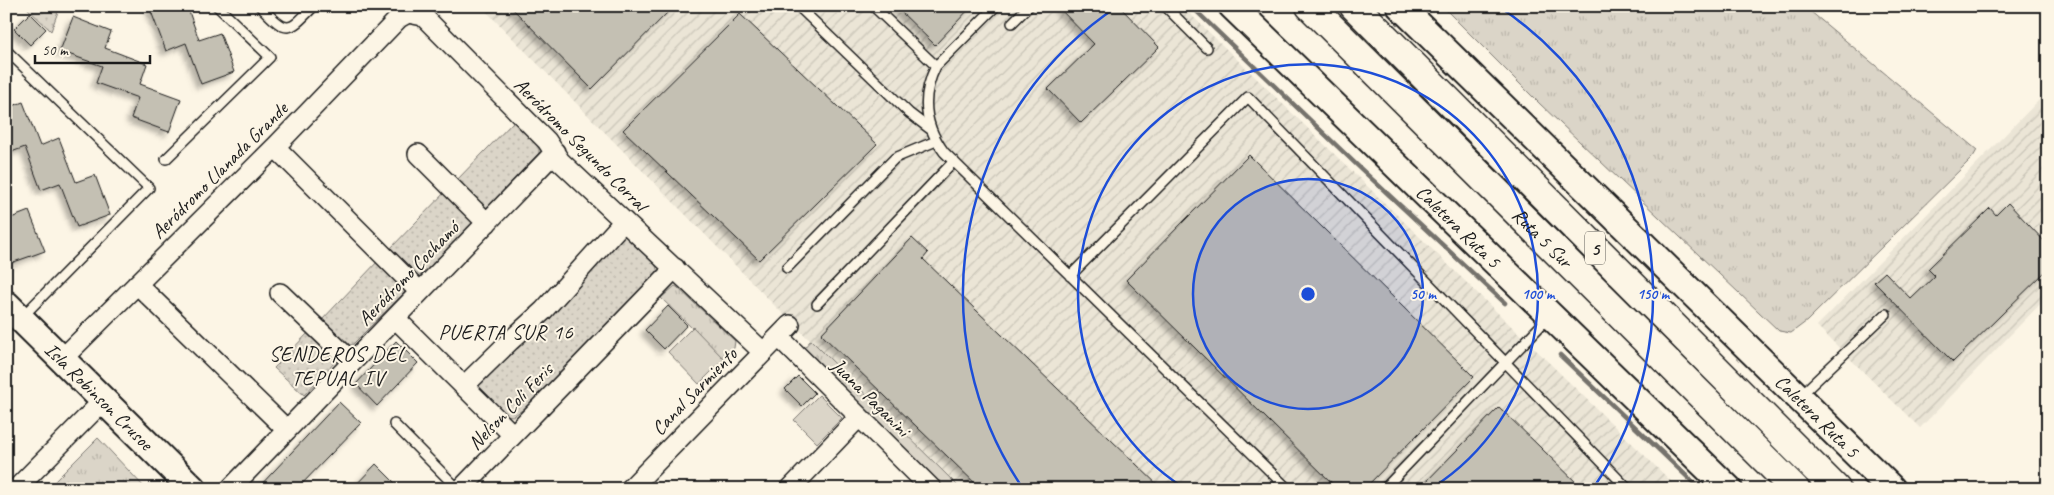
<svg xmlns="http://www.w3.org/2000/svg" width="2054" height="495" font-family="Caveat,sans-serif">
<defs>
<pattern id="industrial-furrows" width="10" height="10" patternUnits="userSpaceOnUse" patternTransform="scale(1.25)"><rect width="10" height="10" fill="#ebe5d6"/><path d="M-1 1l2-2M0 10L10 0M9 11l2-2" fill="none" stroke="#c9c4b7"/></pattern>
<pattern id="grass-tufts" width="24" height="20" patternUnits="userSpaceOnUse" patternTransform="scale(1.25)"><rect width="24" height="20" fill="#dbd5c8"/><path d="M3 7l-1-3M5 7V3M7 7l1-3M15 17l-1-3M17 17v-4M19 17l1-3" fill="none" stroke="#bbb6ab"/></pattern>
<pattern id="park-dots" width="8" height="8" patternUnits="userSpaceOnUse" patternTransform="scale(1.25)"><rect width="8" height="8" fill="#dbd5c8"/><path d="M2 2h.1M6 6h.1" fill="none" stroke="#bbb6ab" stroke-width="1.8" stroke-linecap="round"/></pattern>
<filter id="shadow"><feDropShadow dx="-4.5" dy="4.5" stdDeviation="2.5" flood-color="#0004"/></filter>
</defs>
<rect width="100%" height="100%" fill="#fcf5e5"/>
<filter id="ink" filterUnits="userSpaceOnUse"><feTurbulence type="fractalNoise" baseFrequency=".02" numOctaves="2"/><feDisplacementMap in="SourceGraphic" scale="10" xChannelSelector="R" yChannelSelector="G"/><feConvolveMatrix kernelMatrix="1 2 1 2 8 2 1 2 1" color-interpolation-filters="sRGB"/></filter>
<g filter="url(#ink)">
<path fill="url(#industrial-furrows)" d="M481,6H1182L1679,489H962L778,309Z
M2048,91V296L1920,428L1817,326Z"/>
<path fill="url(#grass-tufts)" stroke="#7c7872" d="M1442,6H1804L1977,150L1973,157L1807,321L1791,333L1779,331L1540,104Z
M675,286L677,287L735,341L734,348L724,359L661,298Z
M811,340L961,489H946L804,348Z
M98,438L146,489H47Z"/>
<path fill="url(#park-dots)" stroke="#7c7872" d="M25,6H60L51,31Z
M516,119L539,144V153L486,209L455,182Z
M448,189L474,223L422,275L418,277L388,251Z
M622,232C631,240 659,260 657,272L558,377L524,409L513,416L504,415L477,385Z
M380,259L405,289V292L353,344L349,346L320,322Z
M312,329L336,355V361L304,395L274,368Z"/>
<path fill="#dbd5c8" stroke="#7c7872" d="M693,327L724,359L699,384L668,352Z
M819,395L842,418L817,443L794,420Z"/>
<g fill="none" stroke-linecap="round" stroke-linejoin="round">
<path stroke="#75726c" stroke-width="4.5" d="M1191,6L1359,167L1505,303
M1560,355L1700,489"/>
</g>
<path fill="#c4c0b3" stroke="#1c1c1c" filter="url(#shadow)" d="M149,6H187L199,40L220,33L234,72L201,84L186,43L166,51Z
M510,6H674L592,89Z
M895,6H972L935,45Z
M1057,6H1119L1159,47L1081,123L1048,89L1094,44Z
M30,13L46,29L30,45L14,29Z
M740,14L877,144L759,260L623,130Z
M73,17L111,32L105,48L147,64L140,84L181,99L169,132L131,118L138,98L96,83L102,66L60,51Z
M23,102L40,146L59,138L76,182L95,175L110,215L77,227L60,183L41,190L25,147L6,154V114L11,112L10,107Z
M1249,155L1474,377L1364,489H1338L1126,280Z
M2008,203L2048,245V269L1953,362L1874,282L1885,272L1911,299L1935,276L1928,269L1990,208L1996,215Z
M29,211L45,251L11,263L6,250V220Z
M912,238L928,253L923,259L1162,489H981L821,334Z
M668,306L687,325L664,349L645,330Z
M396,341L418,363L377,406L356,384Z
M798,376L815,393L802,406L785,389Z
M339,402L361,423L297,489H257Z
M1499,407L1583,489H1419Z
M376,464L401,489H352Z"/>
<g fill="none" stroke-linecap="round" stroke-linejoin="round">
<defs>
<path id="lane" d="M260,6C288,34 287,34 314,6
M798,6L909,113L930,129
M873,6L936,66C921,96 924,125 944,152L1288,489
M1165,6L1207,48
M1012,23L1029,6
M6,50L149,188L22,317
M936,66L996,6
M166,159L270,57L217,6
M787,268L895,158L936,141
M1070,276L1248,97L1628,489
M817,304L954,161
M1801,395L1886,314
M394,424L458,489
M1384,489L1548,318"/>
<path id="street" d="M275,147L420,292
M418,154L487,223
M137,284L287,430
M280,293L352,362
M395,318L513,435
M779,337L932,489
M62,359L275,147L399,18L408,13L423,16L547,141L560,161L763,352
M464,386L510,341L543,311L624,221
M16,489L104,400
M230,489L555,152
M461,489L675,268
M630,489L790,325
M790,489L859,417"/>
<g id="secondary">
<path id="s1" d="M1232,6L1729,489"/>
<path id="s2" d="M1400,6L1892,489"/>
<path id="s3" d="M6,304L193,489"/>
</g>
<g id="highway">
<path id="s4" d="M1310,6L1795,489"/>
<path d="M1354,6L1836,489"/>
</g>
</defs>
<use href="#lane" stroke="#1c1c1c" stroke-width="12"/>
<use href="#street" stroke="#1c1c1c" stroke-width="22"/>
<use href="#secondary" stroke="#1c1c1c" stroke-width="30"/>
<use href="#highway" stroke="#1c1c1c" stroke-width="31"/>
<use href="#lane" stroke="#fcf5e5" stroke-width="9"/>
<use href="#street" stroke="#fcf5e5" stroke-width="19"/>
<use href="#secondary" stroke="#fcf5e5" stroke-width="26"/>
<use href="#highway" stroke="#fcf5e5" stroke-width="28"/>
</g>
</g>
<circle cx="1308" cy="294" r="115" fill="#1d4ed8" fill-opacity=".12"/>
<g fill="none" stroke="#1d4ed8" stroke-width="2.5">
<circle cx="1308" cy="294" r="115"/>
<path d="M1184 488A230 230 0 1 1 1432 488"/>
<path d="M1022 487A345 345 0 0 1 1118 6M1498 6A345 345 0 0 1 1594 487"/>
</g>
<g text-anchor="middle" stroke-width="4" stroke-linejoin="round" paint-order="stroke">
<rect fill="#fcf5e5" stroke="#5f5d58" stroke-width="1" x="1585" y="231.5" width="20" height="33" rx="4"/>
<g font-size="19" font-weight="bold" fill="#1c1c1c">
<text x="1595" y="255">5</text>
</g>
<g font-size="20" fill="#1c1c1c" stroke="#fcf5e5">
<text transform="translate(581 144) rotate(45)" y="7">Aeródromo Segundo Corral</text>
<text transform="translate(219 170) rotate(-45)" y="7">Aeródromo Llanada Grande</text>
<text dy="7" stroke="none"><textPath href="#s1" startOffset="316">Caletera Ruta 5</textPath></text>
<text dy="7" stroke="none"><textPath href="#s4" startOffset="328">Ruta 5 Sur</textPath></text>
<text transform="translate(408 273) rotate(-46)" y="7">Aeródromo Cochamó</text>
<text transform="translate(694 391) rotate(-46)" y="7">Canal Sarmiento</text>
<text dy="7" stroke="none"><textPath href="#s3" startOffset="131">Isla Robinson Crusoe</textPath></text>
<text transform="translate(871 397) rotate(45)" y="7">Juana Paganini</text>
<text transform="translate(510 406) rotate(-46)" y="7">Nelson Coli Feris</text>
<text dy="7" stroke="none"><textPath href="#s2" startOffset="585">Caletera Ruta 5</textPath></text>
</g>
<g font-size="21" letter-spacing="1" fill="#1c1c1c" stroke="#fcf5e5">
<text x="506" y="339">PUERTA SUR 16</text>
<text x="338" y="361">SENDEROS DEL<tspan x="338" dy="24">TEPUAL IV</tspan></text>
</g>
</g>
<circle cx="1308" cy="294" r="8" fill="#1d4ed8" stroke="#fcf5e5" stroke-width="2.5"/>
<g font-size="15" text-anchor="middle" font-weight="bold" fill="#1d4ed8" stroke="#fcf5e5" stroke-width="4" stroke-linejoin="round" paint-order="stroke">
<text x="1423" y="299">50 m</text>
<text x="1538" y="299">100 m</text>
<text x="1653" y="299">150 m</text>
</g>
<rect width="2054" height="495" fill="none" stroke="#fcf5e5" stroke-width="25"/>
<rect x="12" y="12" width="2029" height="470" fill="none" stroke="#1c1c1c" stroke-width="2" filter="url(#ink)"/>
<path d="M35 55v8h115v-8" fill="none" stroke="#1c1c1c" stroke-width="2.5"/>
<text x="42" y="55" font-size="15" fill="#1c1c1c" stroke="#fcf5e5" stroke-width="4" paint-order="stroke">50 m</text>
</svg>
